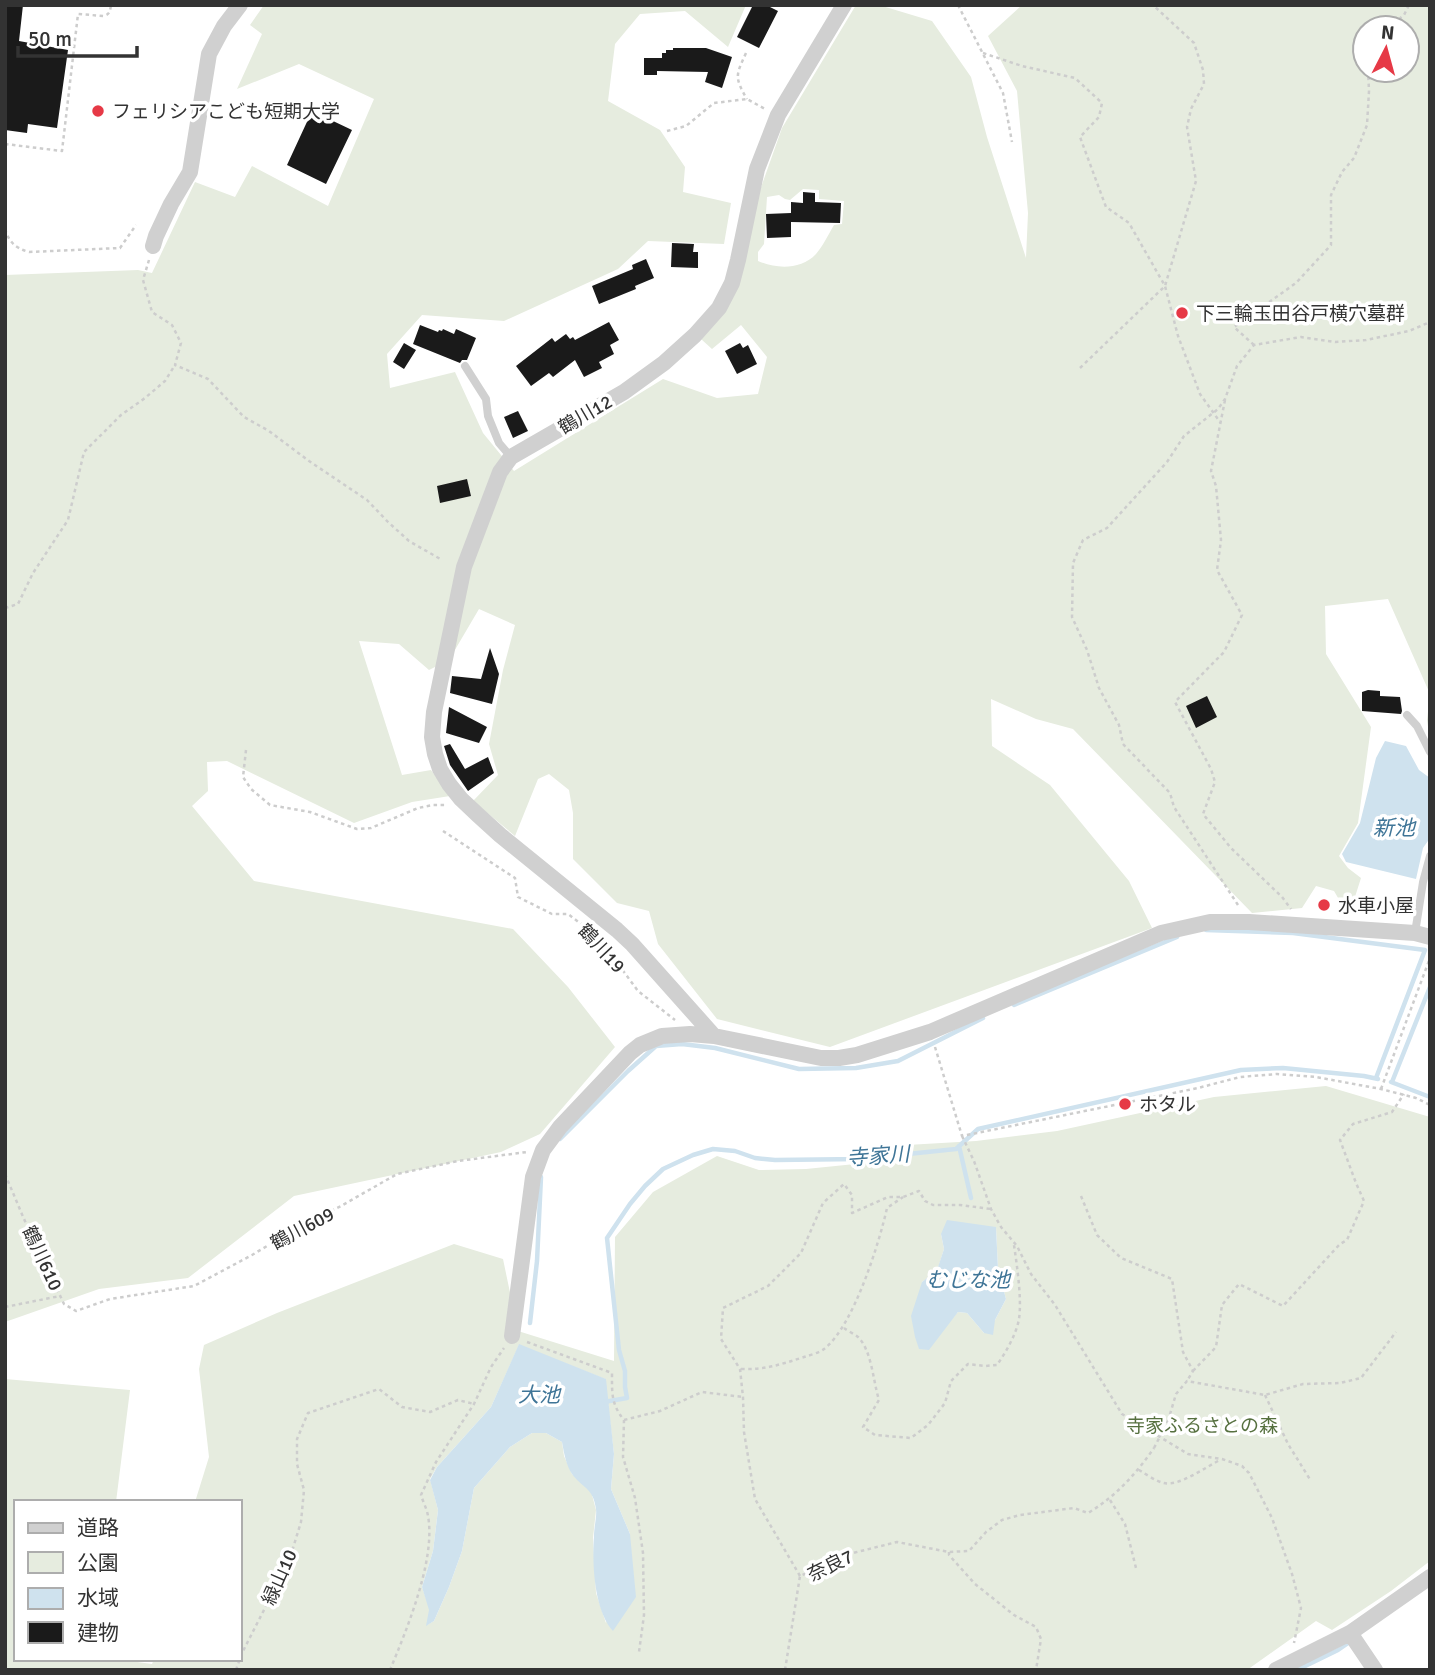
<svg xmlns="http://www.w3.org/2000/svg" width="1435" height="1675" font-family="Signika,'Noto Sans JP',sans-serif">
<rect width="100%" height="100%" fill="#fff"/>
<path fill="#e6ecdf" fill-rule="evenodd" d="M264,5H746L728,47L685,11L640,14L615,44L608,101L660,130L685,167L683,192L731,203L724,244L648,241L618,269L504,321L422,315L387,354L390,388L455,372L483,433L514,471L663,379L717,398L758,394L767,357L741,325L712,349L701,339L754,207L782,128L856,5H879L932,21L971,77L987,137L1026,258L1028,213L1017,91L988,36L1022,5H1430V740L1427,720L1430,694L1388,599L1325,606L1326,654L1371,727L1358,823L1339,856L1348,868L1361,878L1354,900L1344,908L1334,891L1316,886L1302,908L1252,913L1073,729L1036,719L991,699L992,746L1050,785L1129,881L1152,928L830,1047L717,1019L658,944L649,911L617,903L573,859V813L569,790L549,774L538,779L515,836L473,801L498,775L489,744L503,670L515,625L479,609L449,660L429,670L399,644L359,641L402,775L431,770L450,796L412,802L354,823L227,761L207,762L208,791L192,806L254,881L513,929L568,987L615,1047L540,1134L501,1152L294,1196L188,1278L99,1289L5,1322V275L138,270L152,273L195,182L235,197L252,166L328,206L374,99L299,64L237,89L262,34L250,25ZM1365,28H1407V70H1365ZM803,189L819,190V199L844,201L842,224L834,225C828,235 823,246 816,254C801,270 776,269 758,261V252L764,244L767,197L779,195L785,199L790,200Z
M1326,1086L1430,1117V1561L1391,1591L1332,1630L1316,1621L1247,1670H5V1379L130,1390L116,1502H16V1659H115L152,1664L154,1659H240V1502H195L209,1457L199,1369L204,1345L277,1313L454,1244L503,1259L518,1331L614,1361L615,1237L653,1192L717,1156L759,1170L806,1169L865,1163L907,1145L976,1141L1057,1131L1214,1097ZM996,1227L998,1269L1006,1299L995,1320L984,1333L967,1313L958,1312L950,1321L922,1282L937,1271L944,1249L941,1234ZM519,1345L605,1379L614,1454L611,1489L630,1534L606,1623L596,1593L593,1538L596,1510L591,1491L572,1474L564,1456L562,1442L546,1433H532L510,1447L474,1488L462,1551L449,1587L434,1621L427,1625L430,1610L422,1587L433,1551L438,1510L430,1479L437,1467L491,1407Z"/>
<path fill="#cfe2ee" d="M1385,741L1406,746L1419,770L1430,778V838L1423,848L1416,879L1346,862L1342,854L1360,823L1376,758Z
M947,1220L996,1227L998,1269L1006,1299L995,1320L993,1335L984,1333L967,1313L958,1312L929,1350L919,1349L915,1337L911,1316L922,1282L937,1270L944,1249L941,1234Z
M519,1344L606,1379L614,1454L611,1489L630,1534L636,1597L613,1631C594,1610 592,1564 594,1536C594,1527 597,1517 596,1509C593,1487 582,1488 572,1474C566,1465 564,1453 562,1442L546,1433H532L510,1447L474,1488L462,1551L449,1587L434,1621L426,1626L429,1610L422,1587L433,1551L438,1510L430,1480L437,1467L491,1407Z"/>
<g fill="none" stroke-linecap="round" stroke-linejoin="round">
<path stroke="#cfe2ee" stroke-width="4.5" d="M1206,930L1293,933L1425,950L1376,1078
M1014,1005L1177,937
M1391,1082L1430,1097
M1392,1082L1430,987
M560,1139L628,1071L656,1046L682,1044L715,1048L799,1069L856,1068L898,1061L983,1018
M959,1146L971,1198
M530,1323L537,1261L541,1177
M604,1402L627,1398L625,1387V1371L619,1350L607,1238L630,1204L645,1186L663,1169L693,1155L713,1149L735,1151L755,1158L775,1160L860,1159L956,1149L978,1129L1241,1070L1283,1068L1364,1076L1378,1079
M1297,1670L1338,1650L1351,1641"/>
</g>
<path fill="#1a1a1a" d="M5,5H23L19,41L68,50L57,128L28,124L27,133L5,130Z
M753,5H766L778,11L759,48L737,37Z
M673,48H706L732,57L722,88L705,82L708,72L657,71V75H644V58H662V53H666V50H673Z
M312,111L352,130L326,184L287,165Z
M803,192L815,193V202L841,203L840,223L791,222V237L767,238L766,214L791,213V215V202L803,203Z
M672,243L694,244L693,252H698V268L671,267Z
M646,259L654,278L635,286L636,289L599,304L592,286L633,269L632,265Z
M609,322L619,340L610,345L614,354L599,362L602,368L584,377L575,360L553,377L549,373L531,386L516,366L552,338L555,342L566,334L570,339L573,337L575,340Z
M420,325L438,332L439,330L442,331L443,329L454,334L456,329L476,338L467,360H462L460,363L413,344Z
M404,343L416,350L404,369L393,362Z
M740,343L743,348L748,345L757,364L737,374L725,351Z
M518,411L528,431L513,438L504,417Z
M467,479L471,496L440,503L437,486Z
M490,648L499,674L492,704L450,693L452,676L481,679Z
M1368,690L1380,691V696L1400,697L1402,711L1401,714L1362,711V692Z
M1207,696L1217,717L1196,728L1186,706Z
M449,707L487,727L479,743L446,733Z
M450,744L465,769L488,757L494,773L468,791L450,765L444,746Z"/>
<g fill="none" stroke-linecap="round" stroke-linejoin="round">
<path stroke="#cdcdcd" stroke-width="2.5" stroke-dasharray="3.5 3.5" stroke-linecap="butt" d="M958,5L1003,93L1012,142
M1388,28L1404,15L1409,5
M746,53C736,75 734,77 747,99
M983,53L1022,66L1075,78L1102,103L1099,117L1080,137L1106,207L1129,223L1165,286L1178,336L1200,394L1220,422
M667,131L686,126L714,103L747,99L765,109
M5,144L62,151L78,14L104,16C110,14 110,11 111,5
M5,229C9,242 15,248 29,252L120,248L136,225
M149,260L143,280L152,312L172,325L181,343L175,365L208,379L244,417L269,431L309,461L367,500L388,522L409,541L442,560
M1254,345L1234,327L1296,283L1331,245V195L1342,172L1354,158L1367,125L1369,91L1368,70
M1080,368L1165,286L1196,181L1187,127L1191,109L1204,84L1203,70L1194,43L1153,5
M1225,400L1211,471L1216,486L1221,540L1217,570L1242,615L1224,652L1175,702L1211,769L1215,782L1203,814L1231,848L1282,897L1291,909
M5,608L18,604L33,573L68,520L84,452L121,415L145,398L165,381L175,365
M246,750L243,777L251,789L270,805L310,812L357,829L371,828L418,808L433,805H445
M443,831L515,878L518,897L552,914H568L585,927L613,957L638,991L675,1020
M1238,905L1174,807L1170,793L1123,744L1119,725L1099,688L1087,650L1072,617L1073,563L1083,540L1107,528L1167,462L1184,436L1218,409L1225,399L1237,366L1254,345L1301,337L1335,342L1366,340L1409,331L1430,322
M935,1047L962,1136L1198,1088L1240,1077L1277,1074L1316,1077L1381,1089L1416,1098L1430,1105
M1381,1089L1430,958
M962,1136L974,1161L991,1209L1001,1227L1017,1246L1031,1274L1055,1305L1122,1414L1188,1454L1222,1459L1242,1466L1249,1473L1272,1518L1292,1574L1301,1608L1294,1643
M5,1174L24,1219L64,1304L76,1311L110,1299L194,1286L252,1255L297,1228L341,1206L397,1174L458,1161L527,1152
M1081,1196L1097,1235L1121,1258L1172,1279L1183,1352L1193,1371L1187,1381
M5,1307L60,1296
M844,1328C848,1331 854,1334 858,1337C872,1351 873,1381 879,1400L863,1427L875,1435L911,1438L928,1425L945,1403L951,1381L968,1364L985,1366L997,1365C1006,1352 1016,1335 1019,1319C1022,1299 1017,1266 1014,1245
M527,1342L612,1373C612,1393 611,1404 624,1420L623,1457L635,1498L643,1553L644,1615L639,1652
M741,1369C765,1370 782,1364 804,1357C810,1355 819,1353 824,1349C853,1327 879,1244 887,1208L903,1197
M1193,1371L1216,1347L1222,1305L1239,1284L1283,1306L1340,1244L1347,1240L1364,1201L1356,1183L1340,1140L1353,1124L1392,1112L1404,1094
M1265,1395L1288,1444L1311,1481
M624,1420L660,1411L702,1392L743,1397
M1168,1421L1176,1394L1187,1381L1265,1395L1303,1384L1340,1383L1361,1378L1396,1332
M1139,1470C1146,1474 1155,1481 1164,1483C1178,1487 1206,1467 1220,1460
M1110,1500L1125,1524L1136,1568
M949,1552V1555L975,1584L1014,1615L1036,1627L1041,1639L1036,1670
M800,1576L755,1499L744,1432L743,1397L740,1369L721,1339L723,1308L768,1286L801,1253L823,1203L844,1184L852,1195V1213L888,1197H903L919,1191L925,1201L933,1205H960L991,1209
M236,1670L242,1653L289,1561L301,1522L304,1490L297,1464V1439L308,1413L379,1389L402,1407L430,1412L458,1400L474,1404
M390,1670C407,1629 436,1559 428,1516C427,1509 423,1502 421,1495L436,1462L474,1404L491,1367L504,1348
M785,1670L800,1576L853,1553L897,1542L949,1552L969,1551L986,1532L1002,1520L1020,1515L1074,1508L1088,1513C1115,1497 1136,1474 1154,1448"/>
<path stroke="#d0d0d0" stroke-width="8" d="M465,366L486,399L488,416L499,443L511,457
M1407,715L1417,726L1430,752
M1415,933L1423,882L1430,856"/>
<path stroke="#d0d0d0" stroke-width="16" d="M153,246L156,236L171,204L190,172L209,54L224,26L240,5
M714,1036L632,944L617,930L500,835L478,815L461,799L449,784L440,769L435,754L432,737L434,712L464,567L500,472L511,457L624,392L664,363L695,335L719,308L732,283L738,260L757,169L778,115L844,5
M512,1336L533,1177L543,1150L560,1127L630,1053L640,1045L662,1036L690,1034L714,1036L821,1058H839L857,1055L930,1032L1161,933L1210,922H1249L1415,933L1430,937
M1350,1633L1375,1670
M1276,1670L1350,1633L1430,1577"/>
<path stroke="#cdcdcd" stroke-width="2.5" stroke-dasharray="3.5 3.5" stroke-linecap="butt" d="M1154,1448L1168,1421"/>
</g>
<g fill="#e63946" stroke="#fff" stroke-width="2.5">
<circle cx="98" cy="111" r="7"/>
<circle cx="1182" cy="313" r="7"/>
<circle cx="1324" cy="905" r="7"/>
<circle cx="1125" cy="1104" r="7"/>
</g>
<g text-anchor="middle" stroke-width="7" stroke-linejoin="round" paint-order="stroke">
<g font-size="19" fill="#333" stroke="#fff" text-anchor="start">
<text x="112" y="118">フェリシアこども短期大学</text>
<text x="1196" y="320">下三輪玉田谷戸横穴墓群</text>
<text x="1338" y="912">水車小屋</text>
<text x="1139" y="1111">ホタル</text>
</g>
<g font-size="19" fill="#333" stroke="#fff">
<text transform="translate(585 414) rotate(-30)" y="7">鶴川12</text>
<text transform="translate(602 948) rotate(47)" y="7">鶴川19</text>
<text transform="translate(302 1228) rotate(-28)" y="7">鶴川609</text>
<text transform="translate(43 1258) rotate(65)" y="7">鶴川610</text>
<text transform="translate(830 1565) rotate(-26)" y="7">奈良7</text>
<text transform="translate(279 1577) rotate(-66)" y="7">緑山10</text>
</g>
<g font-size="19" fill="#56703f" stroke="#fff">
<text x="1202" y="1432">寺家ふるさとの森</text>
</g>
<g font-size="21" font-style="italic" fill="#3f7597" stroke="#fff">
<text x="1394" y="835">新池</text>
<text transform="translate(878 1156) rotate(-4)" y="7">寺家川</text>
<text x="968" y="1287">むじな池</text>
<text x="539" y="1402">大池</text>
</g>
</g>
<rect width="1435" height="1675" fill="none" stroke="#333333" stroke-width="14"/>
<rect x="14" y="1500" width="228" height="161" fill="#ffffff" stroke="#adadad" stroke-width="2"/>
<rect x="28" y="1523" width="35" height="10" fill="#d0d0d0" stroke="#adadad" stroke-width="2"/>
<text x="77" y="1535" font-size="21" fill="#333333">道路</text>
<rect x="28" y="1552" width="35" height="21" fill="#e6ecdf" stroke="#adadad" stroke-width="2"/>
<text x="77" y="1570" font-size="21" fill="#333333">公園</text>
<rect x="28" y="1588" width="35" height="21" fill="#cfe2ee" stroke="#adadad" stroke-width="2"/>
<text x="77" y="1605" font-size="21" fill="#333333">水域</text>
<rect x="28" y="1622" width="35" height="21" fill="#1a1a1a" stroke="#adadad" stroke-width="2"/>
<text x="77" y="1640" font-size="21" fill="#333333">建物</text>
<g transform="translate(1386 49) rotate(6)"><circle r="33" fill="#ffffff" stroke="#adadad" stroke-width="2"/>
<path d="M0-5L12 26L0 18L-12 26Z" fill="#e63946"/>
<text y="-10" font-size="19" font-weight="bold" text-anchor="middle" fill="#333333">N</text>
</g>
<path d="M18 46v10h119v-10" fill="none" stroke="#333333" stroke-width="3.5"/>
<text x="28" y="46" font-size="21" fill="#333333" stroke="#ffffff" stroke-width="5" paint-order="stroke">50 m</text>
</svg>
